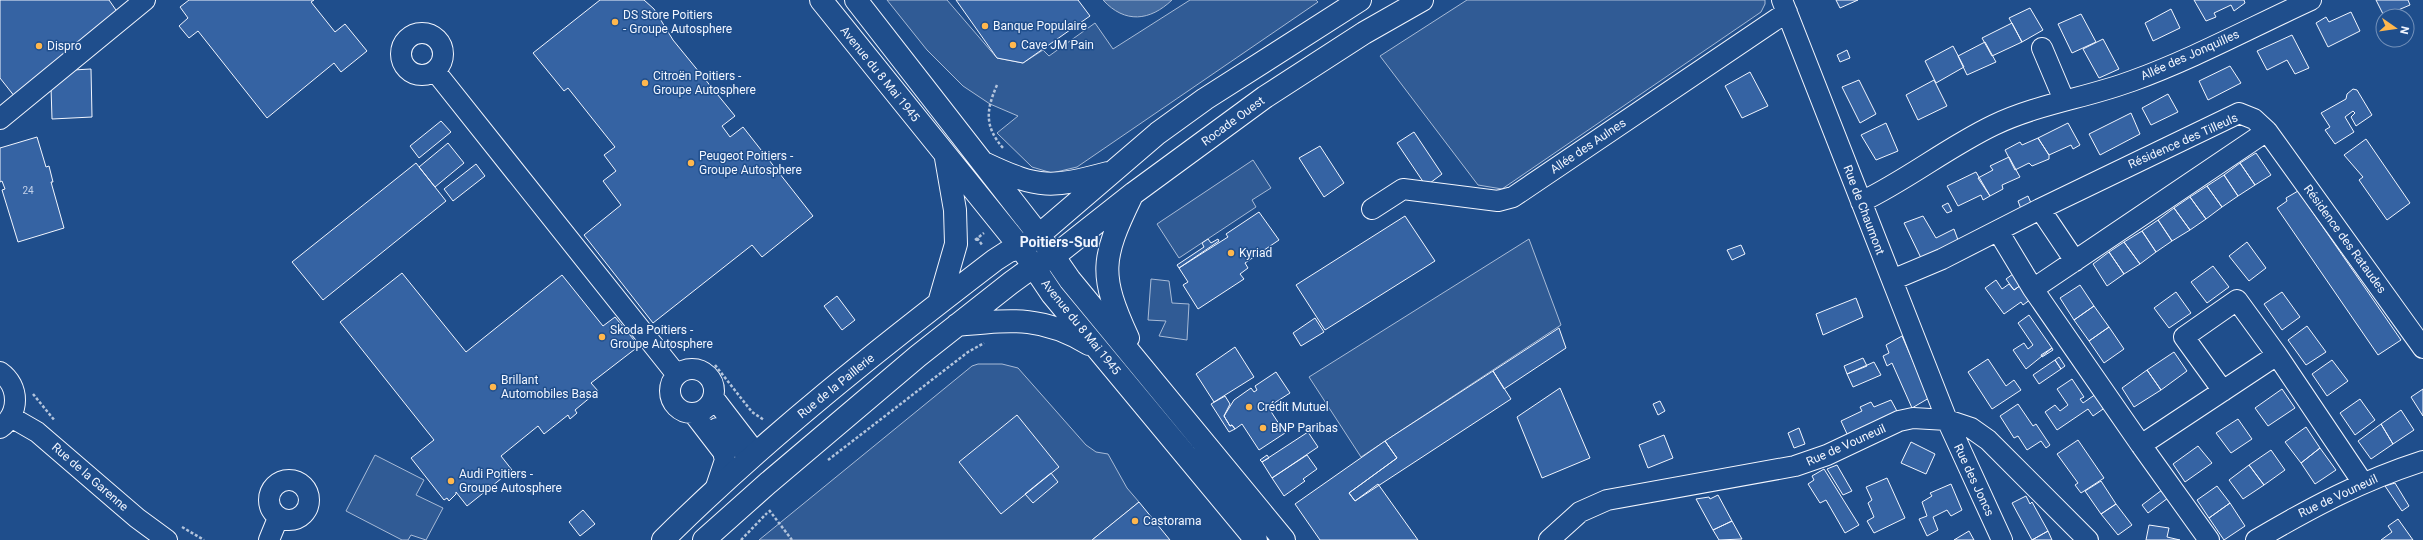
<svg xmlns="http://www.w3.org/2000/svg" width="2423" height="540" font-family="Roboto,sans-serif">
<rect width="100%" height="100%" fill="#1f4e8c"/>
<path fill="#305b95" stroke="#a8bbd7" d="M887,0H947L997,58L1023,63L1043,50L1049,56L1095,23L1113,49L1190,0H1316L1318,2L1077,167L1052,173L1032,167L997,133L1018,116L990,104L963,86L927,50Z
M1467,0H1765V4L1761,12L1502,189L1478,185L1380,56Z
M1253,160L1271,188L1252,200L1256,207L1179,258L1157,224Z
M1529,239L1561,325L1361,457L1309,377Z
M1151,279L1169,281L1172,303L1189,304L1187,340L1159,336L1166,321L1148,320Z
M978,364H1002L1018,368L1086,445L1096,452L1108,454L1127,488L1139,502L1092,540H759L972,366Z
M375,455L424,480L416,495L443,508L426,540L411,535L408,540H402L346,511Z"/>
<path fill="#446ba0" stroke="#a8bbd7" d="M1103,0H1172C1150,21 1125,24 1103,0Z"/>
<path fill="#3563a3" stroke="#f2f6ff" d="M0,0H109L118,13L15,97L0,78Z
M189,0H314L311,2L335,32L345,24L367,51L341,72L334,63L267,118L198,31L189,38L179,26L188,18L180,7Z
M600,0H644L654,9L673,40L735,116L722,126L730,137L743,127L813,216L762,257L752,245L653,323L584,235L621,205L603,181L616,171L604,155L615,147L568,88L564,91L533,53Z
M956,0H1078L1090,16L1023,63L997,58Z
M1836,0H1858L1840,8Z
M2194,0H2244L2245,3L2234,11L2231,5L2214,13L2216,17L2206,21Z
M2376,0H2408L2410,5L2384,16Z
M2030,8L2043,30L2022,42L2009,18Z
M2171,9L2180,28L2153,41L2145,23Z
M2351,12L2360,31L2328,47L2316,23L2326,17L2329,22Z
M2081,14L2096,42L2072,53L2058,24Z
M2012,23L2022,42L1992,56L1982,38Z
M2292,35L2309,68L2295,74L2287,60L2267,70L2257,51Z
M2103,39L2119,69L2099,78L2083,49Z
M1985,42L1996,62L1967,75L1958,56Z
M1953,46L1964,67L1936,83L1925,61Z
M1847,50L1850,58L1840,62L1837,55Z
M2230,66L2241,83L2208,100L2199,81Z
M91,69L92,117L52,119L51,87L73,70Z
M1750,72L1768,106L1742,118L1725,86Z
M1859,80L1876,114L1860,123L1842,87Z
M1934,80L1947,106L1918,120L1906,95Z
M2353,89L2357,90L2372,115L2356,126L2351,117L2355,113L2353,111L2345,117L2354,132L2335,144L2325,130L2330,127L2321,113L2346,99L2347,94Z
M2168,94L2178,112L2151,125L2142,108Z
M2131,113L2140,134L2100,155L2089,134Z
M441,121L451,132L419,158L410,146Z
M1886,123L1898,151L1876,160L1861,135Z
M2068,123L2080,145L2073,149L2071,145L2049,155L2038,138Z
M1414,132L1442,174L1426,186L1397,143Z
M37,137L46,167L49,166L53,182H51L64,228L18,242L2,190L5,189L2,181L0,182V148Z
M2038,138L2049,155V159L2032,166L2029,163L2015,170L2005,150L2020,142L2022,145Z
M2366,139L2410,203L2387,220L2359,180L2363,177L2344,155Z
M448,143L464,163L435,187L419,167Z
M1320,146L1344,183L1324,197L1299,158Z
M2256,153L2271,175L2255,185L2240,163Z
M2009,157L2020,177L2002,185L2003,189L1990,196L1978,178L1993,170L1990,166Z
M416,163L446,201L323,300L292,262Z
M2240,163L2255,185L2238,196L2224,175Z
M476,164L485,176L453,201L444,189Z
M1976,172L1990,196L1983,200L1981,195L1958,206L1947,186Z
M2224,175L2238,196L2222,207L2207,186Z
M2207,186L2222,207L2206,219L2190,197Z
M2298,191L2401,340L2378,355L2277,208L2287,201L2286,198Z
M2028,196L2031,203L2021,209L2018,201Z
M2190,197L2206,219L2190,230L2174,208Z
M1948,203L1952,211L1947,213L1942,206Z
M2174,208L2190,230L2172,241L2158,220Z
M1259,212L1279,240L1245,263L1248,268L1240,274L1244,279L1198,309L1183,285L1188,282L1179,268L1228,237L1226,234Z
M1405,216L1435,261L1325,330L1296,285Z
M1923,216L1936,238L1954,229L1958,240L1921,258L1904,223Z
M2158,220L2172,241L2156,252L2142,231Z
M2142,231L2156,252L2140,264L2124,242Z
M1208,239L1211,243L1218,239L1219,241L1179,268L1177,265L1204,247L1202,243Z
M2124,242L2140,264L2124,274L2109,252Z
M2247,242L2266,268L2249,281L2229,256Z
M1741,245L1745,254L1732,260L1727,250Z
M2109,252L2124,274L2107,286L2093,264Z
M2213,266L2229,287L2207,303L2191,282Z
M402,273L466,352L562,275L603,326L615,317L639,346L591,383L598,391L575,410L577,413L570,419L568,415L544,434L538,426L501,456L512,470L467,506L456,492V494L449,501L447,498L444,500L411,458L434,440L340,322Z
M2013,274L2021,285L2014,290L2006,279Z
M1996,280L2002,289L2009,284L2014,290L2021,285L2031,299L2023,305L2021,302L2004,314L1985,288Z
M2080,285L2094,306L2074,320L2060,298Z
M2176,292L2191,313L2169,328L2154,308Z
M2282,292L2300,317L2282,330L2264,304Z
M837,296L855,320L842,330L824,306Z
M1856,298L1863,317L1823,335L1816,314Z
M2094,306L2109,327L2089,341L2074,320Z
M2029,315L2052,348L2026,369L2013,350L2024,343L2028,349L2033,345L2018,323Z
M1315,318L1324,332L1301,346L1293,333Z
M2307,326L2326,352L2306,365L2288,340Z
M2109,327L2124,349L2104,363L2089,341Z
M1559,328L1566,348L1504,389L1493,371Z
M1902,336L1929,398L1912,408L1892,363L1887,366L1883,356L1889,353L1886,345Z
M1235,347L1254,377L1214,402L1196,374Z
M2052,348L2053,350L2042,357L2041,355Z
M2174,352L2187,371L2161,390L2147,370Z
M2059,357L2065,366L2061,369L2055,360Z
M1863,358L1867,366L1847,374L1844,366Z
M1988,359L2006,386L2014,380L2021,390L1992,409L1968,372Z
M2055,360L2061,369L2039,384L2033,375Z
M2332,360L2348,381L2327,396L2312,374Z
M1874,362L1881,375L1853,387L1847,374Z
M2147,370L2161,390L2134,407L2122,388Z
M1493,371L1511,399L1355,501L1349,493L1397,458L1385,441Z
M1276,372L1290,393L1268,407L1285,433L1259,450L1242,424L1235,429L1232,425L1230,426L1224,416L1234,400L1251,388L1254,392L1257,390L1255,386Z
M2072,379L2084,397L2080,399L2083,403L2096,394L2106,407L2093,416L2088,409L2057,430L2045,412L2055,405L2060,411L2068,405L2057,389Z
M1560,388L1590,458L1542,478L1517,417Z
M2282,389L2295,408L2268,426L2255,408Z
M2423,389V416L2411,397Z
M1225,396L1230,404L1224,416L1230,426L1232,425L1235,429L1229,432L1211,404Z
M2360,399L2375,420L2355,435L2340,413Z
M1891,400L1898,413L1848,436L1841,421L1862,411L1860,407L1871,402L1874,407Z
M1660,401L1665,411L1658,415L1653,404Z
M2018,404L2033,426L2036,424L2050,445L2046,448L2041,441L2027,450L2018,436L2014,438L2000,416Z
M2401,410L2414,430L2393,444L2381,424Z
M1017,415L1059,467L1001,514L959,462Z
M2238,419L2252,439L2231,453L2216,433Z
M2381,424L2393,444L2371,459L2358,441Z
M2306,427L2320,448L2301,463L2285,442Z
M1799,428L1805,444L1794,448L1788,433Z
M1308,432L1318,447L1272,478L1262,462Z
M1664,435L1673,458L1648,468L1639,445Z
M2078,440L2104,478L2081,493L2075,485L2078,483L2057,454Z
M1385,441L1397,458L1349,493L1355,501L1378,484L1418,540H1320L1295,504Z
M1911,442L1935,454L1926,474L1901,463Z
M2198,446L2212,463L2185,482L2173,464Z
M2320,448L2336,470L2315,484L2301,463Z
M2271,450L2285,470L2264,485L2249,465Z
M1267,455L1269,458L1262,462L1260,460Z
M1307,455L1317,469L1303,479L1305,481L1284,496L1272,478Z
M1837,465L1852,491L1843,495L1827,469Z
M2249,465L2264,485L2243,499L2229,480Z
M1824,469L1859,525L1845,533L1826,500L1820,503L1808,484L1814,480L1812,476Z
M1051,473L1058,482L1033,503L1025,494Z
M1887,478L1905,518L1874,533L1867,521L1874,517L1868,503L1872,500L1866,487Z
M2101,481L2116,504L2101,514L2085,491Z
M2395,483L2409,506L2402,511L2385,486Z
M1951,484L1962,510L1951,516L1947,510L1933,517L1938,530L1927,536L1919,519L1927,516L1922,502L1932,496L1930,493Z
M2217,486L2230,503L2209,518L2197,500Z
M2162,490L2168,498L2148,513L2142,505Z
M1718,495L1732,521L1713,530L1696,499L1709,497L1710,499Z
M2026,496L2030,504L2032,502L2048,531L2032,540L2012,503Z
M1139,502L1170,540H1092Z
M2230,503L2245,526L2224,540L2209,518Z
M2116,504L2132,525L2118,535L2101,514Z
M583,510L595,524L580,536L569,522Z
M2398,519L2413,540H2381L2392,532L2388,526Z
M1732,521L1742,539L1719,540L1713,530Z
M2149,525L2169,528L2167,537L2180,540H2146Z
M1969,531L1974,540H1954Z
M2048,531L2052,540H2032Z"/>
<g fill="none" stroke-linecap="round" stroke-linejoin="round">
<defs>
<path id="minor" d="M1782,0L1947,420L2002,540
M401 54a21 21 0 1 1 42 0a21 21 0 1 1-42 0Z
M2042,48L2064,100
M435,71L677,375
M0,119L145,0
M2267,131L2423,348
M1861,202C1907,180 1948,147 1994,125C2038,104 2086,98 2132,81C2193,59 2252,27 2311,0
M1372,209L1403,189L1498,201L1513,197L1787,12
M2040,209L2075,261
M1998,231L2033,289
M1892,280L1942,259L2040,209L2239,113L2254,119L2267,131L2033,289L2141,445
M670 391a22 22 0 1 1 44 0a22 22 0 1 1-44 0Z
M0,372C20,386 20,414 0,428
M2223,391L2184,337L2237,300L2277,355
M713,397L756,453
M693,413L723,452L725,460L715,490
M11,417L37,432L137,518L167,540
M717,428L734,446L756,453
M269 500a20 20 0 1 1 40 0a20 20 0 1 1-40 0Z
M269,540L278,518
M1549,540L1580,512L1607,500L1795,466L1827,455L1899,421L1913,418L1947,420L1971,428L1988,440L2088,540
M2209,540L2141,445L2277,355L2363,483
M2256,540C2312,507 2361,481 2423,461"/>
<path id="major" d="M821,0L1021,248L1052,294L1256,540
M856,0L1039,235L1070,280L1284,540
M986,164C1039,189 1052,188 1108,173
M939,303L956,244L955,210L946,158
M957,325C1010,320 1041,315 1089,344
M1128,338C1099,275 1101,259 1131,197
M663,540C766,438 880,348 995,260L1009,251L1021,248L1039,235L1158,133L1205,99L1360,0
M704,540L768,483L918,356L1012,282L1034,266L1053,257L1134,193L1265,97L1364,33L1422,0"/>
</defs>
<use href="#minor" stroke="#f2f6ff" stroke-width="22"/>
<use href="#major" stroke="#f2f6ff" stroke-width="24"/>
<path stroke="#b3c4dc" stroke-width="2.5" stroke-dasharray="3 2" stroke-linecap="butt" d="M997,85C986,110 984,127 1004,149
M977,238L983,246
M975,240L984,233
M715,365L752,412L764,420
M33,394L55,421
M828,460L968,352L984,343
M769,510L792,540
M182,527L204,540
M741,540L767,513"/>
<use href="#minor" stroke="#1f4e8c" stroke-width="20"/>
<use href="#major" stroke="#1f4e8c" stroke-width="22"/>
</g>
<g fill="#ffb74d" stroke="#1f4e8c" stroke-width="1.5">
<circle cx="615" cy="22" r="4"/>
<circle cx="985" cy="26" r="4"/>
<circle cx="1013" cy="45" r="4"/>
<circle cx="39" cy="46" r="4"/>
<circle cx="645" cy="83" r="4"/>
<circle cx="691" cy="163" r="4"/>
<circle cx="1231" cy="253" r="4"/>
<circle cx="602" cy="337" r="4"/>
<circle cx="493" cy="387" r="4"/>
<circle cx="1249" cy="407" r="4"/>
<circle cx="1263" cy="428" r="4"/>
<circle cx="451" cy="481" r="4"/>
<circle cx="1135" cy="521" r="4"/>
</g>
<g text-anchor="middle" stroke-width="3" stroke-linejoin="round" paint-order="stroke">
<g font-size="10" fill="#c3d1e8">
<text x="28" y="194">24</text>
</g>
<g font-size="12" fill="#f2f6ff" stroke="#1f4e8c" text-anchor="start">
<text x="623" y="19">DS Store Poitiers<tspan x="623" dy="14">- Groupe Autosphere</tspan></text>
<text x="993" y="30">Banque Populaire</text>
<text x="1021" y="49">Cave JM Pain</text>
<text x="47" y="50">Dispro</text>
<text x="653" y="80">Citroën Poitiers -<tspan x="653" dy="14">Groupe Autosphere</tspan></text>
<text x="699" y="160">Peugeot Poitiers -<tspan x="699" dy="14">Groupe Autosphere</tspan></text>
<text x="1239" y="257">Kyriad</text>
<text x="610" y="334">Skoda Poitiers -<tspan x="610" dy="14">Groupe Autosphere</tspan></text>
<text x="501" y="384">Brillant<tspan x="501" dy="14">Automobiles Basa</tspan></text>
<text x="1257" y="411">Crédit Mutuel</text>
<text x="1271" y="432">BNP Paribas</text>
<text x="459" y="478">Audi Poitiers -<tspan x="459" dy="14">Groupe Autosphere</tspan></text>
<text x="1143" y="525">Castorama</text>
</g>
<g font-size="12" fill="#f2f6ff" stroke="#1f4e8c">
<text transform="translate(2190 55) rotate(-24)" y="4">Allée des Jonquilles</text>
<text transform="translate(880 74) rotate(51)" y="4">Avenue du 8 Mai 1945</text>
<text transform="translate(1233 121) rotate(-36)" y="4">Rocade Ouest</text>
<text transform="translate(2183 141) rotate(-24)" y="4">Résidence des Tilleuls</text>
<text transform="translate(1588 146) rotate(-34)" y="4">Allée des Aulnes</text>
<text transform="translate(1864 210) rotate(69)" y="4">Rue de Chaumont</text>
<text transform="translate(2345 239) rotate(54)" y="4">Résidence des Rataudes</text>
<text transform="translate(1081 327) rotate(51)" y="4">Avenue du 8 Mai 1945</text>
<text transform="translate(836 386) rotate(-39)" y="4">Rue de la Paillerie</text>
<text transform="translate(1846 445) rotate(-24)" y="4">Rue de Vouneuil</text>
<text transform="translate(90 477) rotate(41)" y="4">Rue de la Garenne</text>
<text transform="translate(1974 480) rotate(65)" y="4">Rue des Joncs</text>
<text transform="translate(2338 496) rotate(-25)" y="4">Rue de Vouneuil</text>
</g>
<g font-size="14" font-weight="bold" fill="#f2f6ff" stroke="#1f4e8c">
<text x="1059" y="247">Poitiers-Sud</text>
</g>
</g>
<g transform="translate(2395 28) rotate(103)"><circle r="19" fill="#1f4e8c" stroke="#7391ba"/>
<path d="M0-3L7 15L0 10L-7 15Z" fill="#ffb74d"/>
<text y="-6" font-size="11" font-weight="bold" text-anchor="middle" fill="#f2f6ff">N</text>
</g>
</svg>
